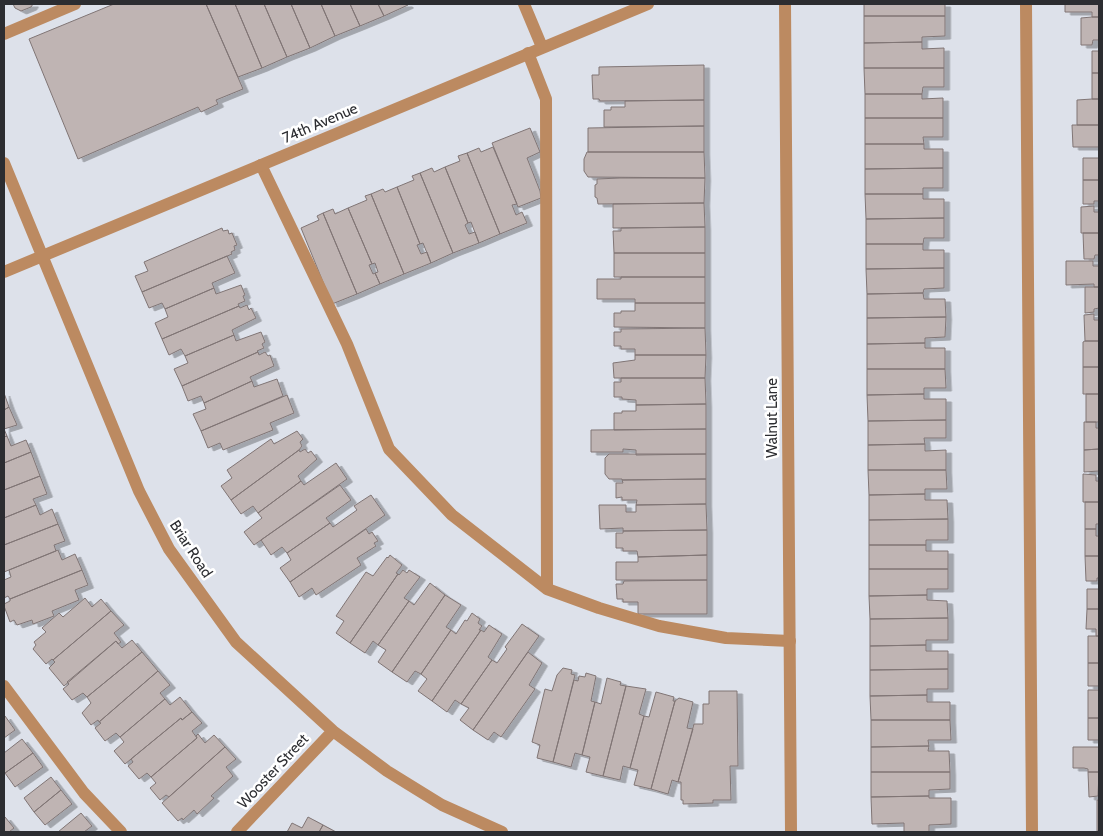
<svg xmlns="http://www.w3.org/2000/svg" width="1103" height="836" font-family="Cabin,sans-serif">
<defs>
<filter id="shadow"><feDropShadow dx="5.5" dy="3" stdDeviation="0" flood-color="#0004"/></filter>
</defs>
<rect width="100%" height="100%" fill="#dde1ea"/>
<path fill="#bfb4b3" stroke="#807575" filter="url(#shadow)" d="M13,4H33L31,7L21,11L15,8Z
M114,4H206L243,89L216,100L218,104L201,112L198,107L78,159L29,39Z
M206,4H235L262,68L238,77Z
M235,4H264L287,57L262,68Z
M264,4H291L310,48L287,57Z
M291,4H321L335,36L310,48Z
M321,4H350L360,26L335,36Z
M350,4H378L384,16L360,26Z
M378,4H407L408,5L384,16Z
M864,4H945V16H864Z
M1065,4H1099V17H1092V12H1065Z
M864,16H945V36L922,37V42L864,43Z
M1092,17H1099V40H1093L1092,45H1081V18Z
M922,42V49L944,48V68H864V43Z
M1092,51H1099V73H1092Z
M704,65V100L600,101L599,99H593L592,75H599V67Z
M864,68H944V87H923L922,94H865Z
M1092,73H1099V99H1092Z
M865,94H922V99L943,98V118H865Z
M1092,99H1099V125H1077V100Z
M704,100V126L604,127V110H611V107H625V101Z
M865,118H943V137H923L924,144H865Z
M1072,125H1099V147H1073Z
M704,126V152H588V128Z
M530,128L540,152L527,158L540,191L541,198L518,207L492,143Z
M865,144H924V149H943V168L865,169Z
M493,147L517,204L512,205L516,215L522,212L527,223L500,234L467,153L479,148L481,152Z
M587,152H704L705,178L588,177L584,171V159Z
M467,153L500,234L479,243L471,222L468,223L445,167L460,161L458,156Z
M1083,158H1099V180H1083Z
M445,167L468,223L465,225L469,234L475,232L479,243L453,253L420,173L432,168L434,172Z
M943,168V188H923V194H865V169Z
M420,173L453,253L431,263L423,243L420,244L397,187L414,180L412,176Z
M620,178H705L704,203L598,204L597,198L595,197V185L597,184V179Z
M1083,180H1099V201H1094V204H1083Z
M397,187L420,244L417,245L421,254L427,252L431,263L404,274L371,194L383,189L385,192Z
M371,194L404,274L380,284L375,273L378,272L375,263L372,264L348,208L367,200L365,196Z
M865,194H923V199H944V218L866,219Z
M704,203L705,227L613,228V204Z
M1094,206V212H1099V233H1081V207Z
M348,208L372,264L369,265L373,274L375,273L380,284L357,294L323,213L333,209L335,214Z
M323,213L357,294L332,304L301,228L319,220L317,216Z
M944,218V238H924L923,244H866V219Z
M705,227V253H614L613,231H621V228Z
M222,228L223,231L228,230L229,234L232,233L237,245L234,246L235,250L231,252L232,254L142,292L135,276L148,271L144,262Z
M1083,233H1099V255H1095L1094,259H1084Z
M866,244H923V250H944V268L866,269Z
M614,253H705V277H614Z
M227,256L235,273L212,283L214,288L165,309L162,303L149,308L142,292Z
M1066,261H1093V266H1099V287H1094V284L1066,285Z
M944,268V288L924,289L923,293L867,294L866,269Z
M621,277H705V303H635V299H597V279H621Z
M241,285L245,295L243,296L245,301L238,304L239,306L162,339L155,323L168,317L165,309L214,288L216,294Z
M1085,287H1099V308L1094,309V312L1085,313Z
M923,293L924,299H945L946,317L867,318V294Z
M635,303H705V328L614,327V313H621V311H635Z
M247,305L249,310L251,308L256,318L232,330L234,335L185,356L181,349L169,355L162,339L239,306L240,308Z
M1094,314V320H1099V341H1085L1084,315Z
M946,317L945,337L925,338V343L867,344V318Z
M705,328L706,355H635V349H621V346H614V332H621V329Z
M261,332L265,342L262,344L264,348L257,351L258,352L182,386L174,369L188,363L185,356L234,335L236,341Z
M1085,341H1099V367H1083V342Z
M925,343V348H945V369H867V344Z
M258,352L259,355L265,352L268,356L270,355L274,366L250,377L252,381L204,403L201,396L188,401L182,386Z
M635,355H706L705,378H614L613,363L635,360Z
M1083,367H1099V394H1083Z
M867,369H945L946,388H924V394L867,395Z
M621,378H705L706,404L636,405V400L622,399V397H614V382H621Z
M277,379L283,396L201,431L193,414L206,409L204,403L252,381L254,387Z
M4,393L9,407L4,410Z
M924,394V399H946V420L868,421L867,395Z
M1086,394H1099V422H1086Z
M287,395L294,413L270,423L273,430L223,450L220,443L208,448L201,431Z
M706,404V429L614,430V413H622V411H636V405Z
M9,407L17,425L4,429L7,436L4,437V410Z
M946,420V438H924L925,444L868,445V421Z
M1084,422H1096V428H1099V449L1084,450Z
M706,429V454L636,455V450L623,449V452H591V430Z
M297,431L303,439L300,442L302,446L299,450L231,500L221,486L232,478L227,470L271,439L274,444Z
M7,436L11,446L26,440L31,452L4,463V437Z
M925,444V451L946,450V470H868V445Z
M305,449L308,453L311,451L317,459L298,476L301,481L258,513L253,506L241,514L231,500L299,450L300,452Z
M1099,449V471L1084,472V450Z
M31,452L40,476L4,490V463Z
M609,454H706V479L622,480V479H609L605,474V458Z
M336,463L347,479L254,545L244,532L262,518L258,513L301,481L304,485Z
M868,470H946L947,489H925V494L869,495Z
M1083,474L1096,475V481H1099V502H1083Z
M40,476L47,494L33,499L36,505L4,518V490Z
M706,479V504L636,505L637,500H622V497L616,498V483H623L622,480Z
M340,485L351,500L326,518L330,523L287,553L282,547L271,555L261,540Z
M925,494V500H947L948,519L869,520V495Z
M371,495L385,515L290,582L280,568L291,560L287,553L330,523L333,527L357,510L354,506Z
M1085,502H1099V524H1096V529H1085Z
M706,504L707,530L623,531V528L600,529L599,505H626V512H636V505Z
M36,505L40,515L52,509L58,524L4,545V518Z
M948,519V540H926V545H869V520Z
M58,524L65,541L54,545L56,551L4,572V545Z
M366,529L369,534L372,532L378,541L374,543L376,546L357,558L361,565L316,595L312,588L299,597L290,582Z
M1085,529H1096V536H1099V556H1085Z
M707,530V555L638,557L637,551H623V548H616V533H623V531Z
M869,545H926V551H948V569H869Z
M58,550L62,560L75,554L82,570L10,599L8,596L4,598V580L11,577L9,570Z
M390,555L402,565L396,573L398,574L350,643L336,633L344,621L336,616L366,572L373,576L387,557L388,558Z
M707,555V580H616V562H638V557Z
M1085,556H1099V578H1097V581H1086Z
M869,569H948V589H927V595L869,596Z
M82,570L88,585L75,590L79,600L52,611L54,616L33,624L32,620L17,625L14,620L10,622L4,606V604L10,601V599Z
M403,570L407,573L409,570L420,577L404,598L409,601L378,645L373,641L365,653L350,643L398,574L399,575Z
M707,580V614H638V602H623V599H617L616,584H623L624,581Z
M430,583L445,595L392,672L378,662L386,650L378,645L409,601L414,605Z
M1087,589H1099V609H1087Z
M445,595L461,605L446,627L451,630L421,674L415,671L407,682L392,672Z
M927,595V600L947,601L948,618L870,619L869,596Z
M85,598L92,607L101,599L111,611L53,660L52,659L46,664L33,649L36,645L34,642L46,632L42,628L59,613L63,617Z
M1087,609H1099V636H1096V629H1086Z
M111,611L124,625L114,633L121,642L118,644L116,641L64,686L49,668L55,662L53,660Z
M472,613L480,619L478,623L482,626L479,630H481L432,701L418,691L427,679L421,674L451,630L456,634L465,620L467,621Z
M948,618V640H926V645L870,646V619Z
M522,624L539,636L473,730L460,720L469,708L461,704L492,660L497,663L507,649L505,647Z
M489,625L502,634L488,657L492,660L461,704L455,700L447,712L432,701L481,630L484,632Z
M1088,636H1099V663H1088Z
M132,640L142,652L87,697L83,693L72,700L63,689L69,684L67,682L116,641L122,648Z
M926,645V651H948V669L870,670V646Z
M142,652L158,671L99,722L98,720L91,725L82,713L91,703L87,697Z
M528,652L542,663L529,685L535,689L501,737L494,732L488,740L473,730Z
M1088,663H1099V686H1088Z
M563,668L572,670L571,674L575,675L553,762L537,758L540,745L532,742L545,689L552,691L557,675Z
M948,669V689H927V695L870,696V670Z
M158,671L170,685L160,693L165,699L120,737L116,733L105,741L95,728L101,723L99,722Z
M586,673L596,676L591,701L595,702L582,755L575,753L571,767L553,762L574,680L578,681L579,676L585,677Z
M607,678L621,682L620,685L626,686L603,776L586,772L590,757L582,755L595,702L601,704Z
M626,686L646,689L639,714L644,716L630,768L623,766L620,780L603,776Z
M1088,690H1099V718H1088Z
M709,691H737L738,766H730L731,800H713V803L683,804V800H681V782H678L694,724H703V704H709Z
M656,692L674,697L673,701H675L651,789L634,785L638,770L630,768L644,716L649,717Z
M927,695V702H950V720H871L870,696Z
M180,697L192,712L182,720L181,718L125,764L114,751L124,742L120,737L165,699L170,705Z
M679,698L693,702L687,728L693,729L678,782L672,780L668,794L651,789L675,701Z
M192,712L202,723L192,731L197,738L151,777L147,773L139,779L128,766L133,762L131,759L181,718L182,720Z
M5,716L15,730L4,738V717Z
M1088,718H1099V740H1088Z
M871,720H950L951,740H928L929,746L871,747Z
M198,734L205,743L214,735L225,747L169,797L166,795L160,800L150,788L156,783L151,777L197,738L196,736Z
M22,739L33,753L5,773L4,772V753Z
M929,746L928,751H949L950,772H871V747Z
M225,747L236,759L226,767L233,776L211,796L214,798L197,814L194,810L183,820L182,818L178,821L162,803Z
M1073,747H1099V772H1088V769L1084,768H1073Z
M33,753L43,767L15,787L5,773Z
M871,772H950V789L929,790V796L871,797Z
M1088,772H1099L1098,796L1089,797Z
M51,777L61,790L34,812L24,798Z
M61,790L72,804L45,825L34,812Z
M929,796V798H951V824L929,825V832H904V823L872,824L871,797Z
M1097,800H1099V831H1097Z
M81,813L92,826L84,832H58Z
M5,817L14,828L9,832H4V818Z
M308,817L323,825L319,832H287L292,823L302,828Z
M323,825L336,832H319Z"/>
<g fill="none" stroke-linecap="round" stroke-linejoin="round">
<path stroke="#bc8a61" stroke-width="12" d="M1026,4L1032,832
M4,34L75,4
M528,53L546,99L547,589L599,608L659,626L726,638L790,641
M261,165L347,344L389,449L452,515L547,589
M4,686L84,793L121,832"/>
<path stroke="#bc8a61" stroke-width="12" d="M524,4L542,47
M785,4L791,832
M4,163L139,491L169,549L236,642L333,731L387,771L442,805L502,832
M4,272L648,4
M237,832L333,731"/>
</g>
<g text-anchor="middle" stroke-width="5" stroke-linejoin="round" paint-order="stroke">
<g font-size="15" fill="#2c2d31" stroke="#fff">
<text transform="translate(320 123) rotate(-23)" y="5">74th Avenue</text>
<text transform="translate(772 418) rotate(-90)" y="5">Walnut Lane</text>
<text transform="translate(191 549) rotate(57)" y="5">Briar Road</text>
<text transform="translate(273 771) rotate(-47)" y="5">Wooster Street</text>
</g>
</g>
<rect width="1103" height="836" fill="none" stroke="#2c2d31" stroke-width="10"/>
</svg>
